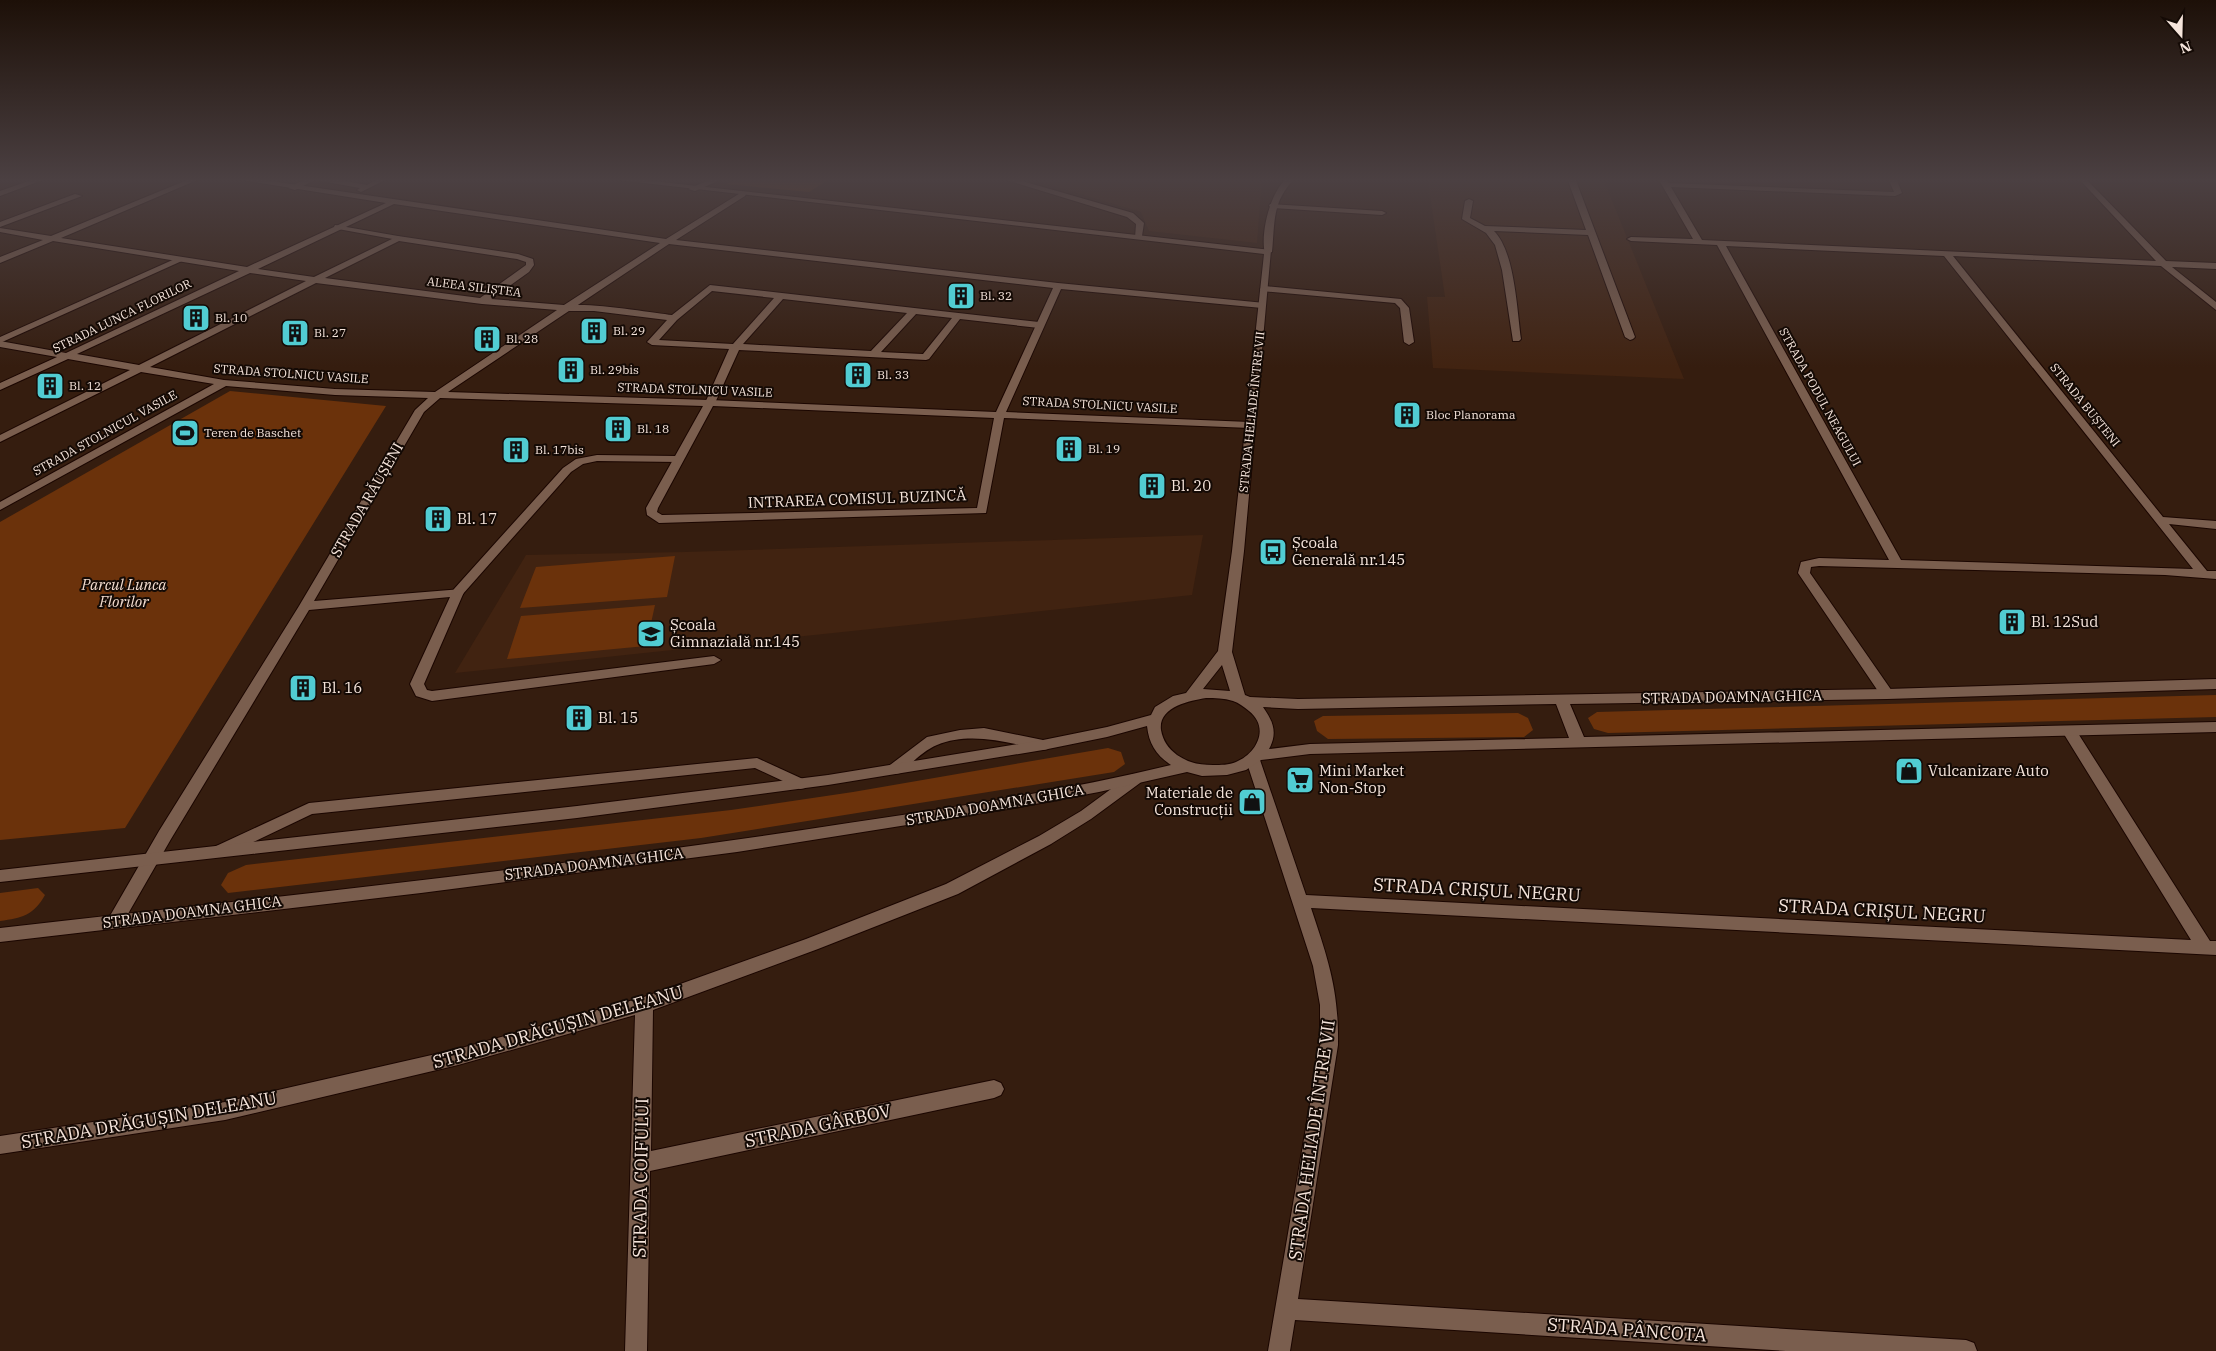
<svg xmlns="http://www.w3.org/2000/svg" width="2216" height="1351" font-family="'IBM Plex Serif',serif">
<rect width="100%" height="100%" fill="#351d0f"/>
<path fill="#412311" d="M1026,178H1262L1257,243L1149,231L1141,212Z
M1398,178H1603L1684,379L1433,368L1427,297H1445L1428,181Z
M1203,535L1192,595L455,673L526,555L685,552Z"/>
<path fill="#6b320b" d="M740,178H831L809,192L726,184Z
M230,391L386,406L125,828L0,840V522Z
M675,556L667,597L520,608L536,567Z
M655,605L646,646L507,659L521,616Z
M2216,695V717L1608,733L1594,729L1588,718L1597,712Z
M1518,713L1528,718L1533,730L1524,737L1328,739L1317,731L1314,721L1323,716Z
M1108,748L1121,752L1125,764L1114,772L701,838L228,893L221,885L228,873L246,865L731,810L853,792Z
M38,888L45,895C34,915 22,918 0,921V893Z"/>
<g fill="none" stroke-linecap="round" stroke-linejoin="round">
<defs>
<path id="service" d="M307,178H329L367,185L379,178H389L361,192L357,190L360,188L315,180L295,190L288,188Z
M714,178H725L695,191L688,189Z
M1567,178H1575L1635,337L1633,339L1630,340L1625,337L1588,235L1494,231C1515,252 1517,310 1521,339L1519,341H1513L1502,270L1495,245L1486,233L1462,219L1465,201L1469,199L1473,201L1470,218L1485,226L1586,230Z
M75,194L82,196L0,227V222Z
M335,225L398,236L402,238L398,240L338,229L334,227Z
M177,258L184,260L0,343V337Z
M710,285L1039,322L1044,325L1039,328L960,319L929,359L926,360L739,350L715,403L710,406L705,403L729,349L652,345L647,342L667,320L594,311H565L560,308C572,299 653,313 672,315ZM712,291L774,298L733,344L659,340L677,320ZM783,299L907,313L871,351L743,344ZM916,314L952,318L923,354L881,352Z
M1264,286L1401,299L1409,308L1414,342L1409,345L1404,342L1400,308L1395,303L1261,291L1260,289Z
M597,455L678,456L683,459L678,462L597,461L583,464L571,472L462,595H454L452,592L454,589L563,468L576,459Z
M984,728L1043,740L1048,741L1050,745L1048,749L1043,750C1009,743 971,731 937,745C924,750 911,764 900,773L895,774L890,773L888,769L890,765L927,737L960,730Z
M757,758L805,780L808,784L805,788L800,789L755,768L312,814L226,855L220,857L214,855L212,851L214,847L309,803Z"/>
<path id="minor" d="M37,178H48L0,196V191Z
M192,178H202L61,238L247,267L386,203L229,178H250L666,239L742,192L746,194L745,196L676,240L1058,283L1265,303V307L1262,308L1061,289L1006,412L1250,422L1255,425L1250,428L1004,418L986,513L659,523L647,515L646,508L703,406L440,398L424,412L314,601L462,589L464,592L424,684L427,690L432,691L714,656L721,660L714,664L432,701L416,696L410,684L450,597L309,610L171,839L121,926L115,928L109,926L107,921L159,831L299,606L415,410L428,398L335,395L226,386L0,510V502L214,384L141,372L0,442V435L130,370L68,359L0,390V383L57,357L0,347V341L66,353L239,271L53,241L0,263V257L43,240L0,232V228L51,236ZM394,204L660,243L564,305L491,299L529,272L534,265L533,259L518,254L398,236L314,277L258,269ZM399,241L517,259L526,262V265L480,298L325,278ZM669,244L1053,288L996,412L710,400L448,392ZM250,273L306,281L139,365L77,354ZM316,283L482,304L557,310L435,392L335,389L224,380L150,367ZM713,406L994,418L977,508L662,515L657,512L658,508Z
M1000,178H1012L1133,213L1144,223L1142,236L1135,238L1136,224L1127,217Z
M1660,178H1666L1668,183L1894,192L1888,178H1896L1902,193L1895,196L1671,187L1702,240L2156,261L2078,178H2085L2166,261L2216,263V269L2172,267L2216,302V310L2161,266L1953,256L2163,517L2216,521V529L2169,524L2207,571H2216V579L2165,575L1819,566L1811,567L1810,573L1894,694L1892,697H1882L1798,573L1801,562L1819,558L1889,560L1717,245L1631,241L1627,239L1631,237L1693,239L1659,180ZM1726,246L1944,256L2193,569L1901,560Z
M1270,204L1382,211L1386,213L1382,215L1273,208L1269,206Z
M2069,726L2074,727L2210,941H2216V955L1311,908C1328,959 1339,990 1338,1045L1298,1299L1966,1340L1974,1343L1977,1351H1786L1295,1320L1290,1351H1268L1320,1045V1005L1313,966L1246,760L1248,756H1258L1260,760L1306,895L2191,940L2062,731L2064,727Z
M1135,774L1140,775L1143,779L1140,783L1091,819L1051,844L958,894L818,949L653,1010L651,1151L994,1080L1001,1083L1004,1089L1001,1095L994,1098L650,1171L647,1351H625L635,1015L458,1065L225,1120L0,1154V1136L225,1102L458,1049L644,997L806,939L946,884L1039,836L1081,811L1130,775Z"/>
<path id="tertiary" d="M1287,178H1295C1272,202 1275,220 1272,252L1265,254C1260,234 1270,192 1287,178Z"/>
<path id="secondary" d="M600,178H626L1271,250L1244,551L1232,652L1245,695L1250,697L1298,699L1887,689L2216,679V689L1887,699L1570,704L1584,737L2216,722V732L1310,754L1261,760L1246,770L1227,775L1202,776L1187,772L1099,792L1014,808L737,852L421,893L0,942V928C266,898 532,870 796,831C922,812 1047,795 1171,765C1156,755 1149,744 1147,726L1107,737L1043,750L828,785L577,818L0,882V870L577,806L828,775L1043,740L1107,727L1151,715L1155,707L1173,696L1186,693L1218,651L1232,551L1264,254ZM1222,665L1230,691L1203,689ZM1206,698C1215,698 1224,698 1233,701C1239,703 1244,707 1249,711C1270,728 1257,753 1236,762C1229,765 1221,765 1213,765C1199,765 1189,763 1177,755C1168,748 1163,741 1161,730C1158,707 1189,701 1206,698ZM1556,704L1569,738L1310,744L1269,749C1278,733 1273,721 1263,707L1298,709Z"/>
</defs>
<use href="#service" stroke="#1b0600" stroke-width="2"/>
<use href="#minor" stroke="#1b0600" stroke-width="2"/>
<use href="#tertiary" stroke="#1b0600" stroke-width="2"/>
<use href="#secondary" stroke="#1b0600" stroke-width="2"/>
<use href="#service" fill="#7a5e4e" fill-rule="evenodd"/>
<use href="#minor" fill="#7a5e4e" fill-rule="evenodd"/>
<use href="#tertiary" fill="#7a5e4e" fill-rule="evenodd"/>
<use href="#secondary" fill="#7a5e4e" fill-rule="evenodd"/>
</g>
<linearGradient id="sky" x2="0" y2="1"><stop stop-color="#1d1008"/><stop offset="0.49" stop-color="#4b4042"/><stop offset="1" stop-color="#4b4042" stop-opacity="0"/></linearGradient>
<rect width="2216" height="367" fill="url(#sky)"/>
<defs>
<symbol id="building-square" viewBox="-11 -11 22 22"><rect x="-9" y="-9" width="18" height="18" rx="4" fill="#51ccd2" stroke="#140a05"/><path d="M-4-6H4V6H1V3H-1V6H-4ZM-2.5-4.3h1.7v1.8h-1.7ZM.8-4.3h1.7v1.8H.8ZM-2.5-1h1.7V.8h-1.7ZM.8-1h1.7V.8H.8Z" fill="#111"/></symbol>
<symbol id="stadium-square" viewBox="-11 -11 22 22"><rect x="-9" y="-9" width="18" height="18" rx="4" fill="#51ccd2" stroke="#140a05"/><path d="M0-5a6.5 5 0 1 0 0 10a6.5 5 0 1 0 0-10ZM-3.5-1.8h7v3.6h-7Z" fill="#111"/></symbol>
<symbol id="bus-square" viewBox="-11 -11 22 22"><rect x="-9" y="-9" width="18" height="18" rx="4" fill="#51ccd2" stroke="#140a05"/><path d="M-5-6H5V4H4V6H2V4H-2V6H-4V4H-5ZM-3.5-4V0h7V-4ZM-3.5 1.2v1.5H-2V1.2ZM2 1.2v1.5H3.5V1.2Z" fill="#111"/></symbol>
<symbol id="school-square" viewBox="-11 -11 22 22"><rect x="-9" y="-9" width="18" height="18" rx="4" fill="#51ccd2" stroke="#140a05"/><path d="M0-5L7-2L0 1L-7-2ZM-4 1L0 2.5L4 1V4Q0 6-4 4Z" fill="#111"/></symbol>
<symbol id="shop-square" viewBox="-11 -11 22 22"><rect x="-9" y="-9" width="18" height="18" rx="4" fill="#51ccd2" stroke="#140a05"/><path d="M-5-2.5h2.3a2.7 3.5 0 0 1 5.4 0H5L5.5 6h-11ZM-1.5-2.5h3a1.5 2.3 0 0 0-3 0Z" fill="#111"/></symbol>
<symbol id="supermarket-square" viewBox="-11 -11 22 22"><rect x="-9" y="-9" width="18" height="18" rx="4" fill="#51ccd2" stroke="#140a05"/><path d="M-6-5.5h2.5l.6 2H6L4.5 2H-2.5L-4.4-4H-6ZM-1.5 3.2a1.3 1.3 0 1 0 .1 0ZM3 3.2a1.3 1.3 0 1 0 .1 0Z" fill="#111"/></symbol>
</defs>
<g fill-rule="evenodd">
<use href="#building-square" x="945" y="280" width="32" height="32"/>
<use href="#building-square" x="180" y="302" width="32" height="32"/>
<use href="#building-square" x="578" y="315" width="32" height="32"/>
<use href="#building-square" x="279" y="317" width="32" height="32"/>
<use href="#building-square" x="471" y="323" width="32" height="32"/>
<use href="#building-square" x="555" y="354" width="32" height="32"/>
<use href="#building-square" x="842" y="359" width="32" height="32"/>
<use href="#building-square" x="34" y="370" width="32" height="32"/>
<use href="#building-square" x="1391" y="399" width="32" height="32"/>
<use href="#building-square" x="602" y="413" width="32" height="32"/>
<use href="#stadium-square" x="169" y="417" width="32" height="32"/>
<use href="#building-square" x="1053" y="433" width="32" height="32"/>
<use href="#building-square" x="500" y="434" width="32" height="32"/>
<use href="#building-square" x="1136" y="470" width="32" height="32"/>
<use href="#building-square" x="422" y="503" width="32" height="32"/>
<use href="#bus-square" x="1257" y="536" width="32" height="32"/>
<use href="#building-square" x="1996" y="606" width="32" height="32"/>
<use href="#school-square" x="635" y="618" width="32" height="32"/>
<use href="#building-square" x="287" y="672" width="32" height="32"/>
<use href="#building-square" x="563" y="702" width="32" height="32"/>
<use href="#shop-square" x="1893" y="755" width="32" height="32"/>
<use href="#supermarket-square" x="1284" y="764" width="32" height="32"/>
<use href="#shop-square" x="1236" y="786" width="32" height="32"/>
</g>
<g text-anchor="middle" stroke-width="4" stroke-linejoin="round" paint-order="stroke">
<g font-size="12" fill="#f5e4db" stroke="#140a05">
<text transform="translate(474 287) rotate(7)" y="4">ALEEA SILIȘTEA</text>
<text transform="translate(122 316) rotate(-26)" y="4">STRADA LUNCA FLORILOR</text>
<text transform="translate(291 374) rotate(4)" y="4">STRADA STOLNICU VASILE</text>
<text transform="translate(695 390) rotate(2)" y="4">STRADA STOLNICU VASILE</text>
<text transform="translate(1820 397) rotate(61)" y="4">STRADA PODUL NEAGULUI</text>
<text transform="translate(1100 405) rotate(3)" y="4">STRADA STOLNICU VASILE</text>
<text transform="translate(2085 405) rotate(51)" y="4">STRADA BUȘTENI</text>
<text transform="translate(1252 412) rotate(-84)" y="4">STRADA HELIADE ÎNTRE VII</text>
<text transform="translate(105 433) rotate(-29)" y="4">STRADA STOLNICUL VASILE</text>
</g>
<g font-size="12" fill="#f5e4db" stroke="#140a05" text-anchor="start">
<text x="980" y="300">Bl. 32</text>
<text x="215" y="322">Bl. 10</text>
<text x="613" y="335">Bl. 29</text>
<text x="314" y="337">Bl. 27</text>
<text x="506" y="343">Bl. 28</text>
<text x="590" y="374">Bl. 29bis</text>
<text x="877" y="379">Bl. 33</text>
<text x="69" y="390">Bl. 12</text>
<text x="1426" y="419">Bloc Planorama</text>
<text x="637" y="433">Bl. 18</text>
<text x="204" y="437">Teren de Baschet</text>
<text x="1088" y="453">Bl. 19</text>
<text x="535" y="454">Bl. 17bis</text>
</g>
<g font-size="15" fill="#f5e4db" stroke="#140a05" text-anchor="start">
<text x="1171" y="491">Bl. 20</text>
<text x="457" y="524">Bl. 17</text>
<text x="1292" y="548">Școala<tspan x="1292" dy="17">Generală nr.145</tspan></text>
<text x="2031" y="627">Bl. 12Sud</text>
<text x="670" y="630">Școala<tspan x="670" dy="17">Gimnazială nr.145</tspan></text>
<text x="322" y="693">Bl. 16</text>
<text x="598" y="723">Bl. 15</text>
<text x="1319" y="776">Mini Market<tspan x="1319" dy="17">Non-Stop</tspan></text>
<text x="1928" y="776">Vulcanizare Auto</text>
<text x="1233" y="798" text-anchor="end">Materiale de<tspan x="1233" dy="17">Construcții</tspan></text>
</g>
<g font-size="15" fill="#f5e4db" stroke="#140a05">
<text transform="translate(857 499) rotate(-2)" y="5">INTRAREA COMISUL BUZINCĂ</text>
<text transform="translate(367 500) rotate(-60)" y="5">STRADA RĂUȘENI</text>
<text transform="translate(1732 697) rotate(-1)" y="5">STRADA DOAMNA GHICA</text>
<text transform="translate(995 805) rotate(-10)" y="5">STRADA DOAMNA GHICA</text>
<text transform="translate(594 864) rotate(-7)" y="5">STRADA DOAMNA GHICA</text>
<text transform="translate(192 912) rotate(-7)" y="5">STRADA DOAMNA GHICA</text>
</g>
<g font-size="15" font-style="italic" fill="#f5ded1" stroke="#140a05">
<text x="124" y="590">Parcul Lunca<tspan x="124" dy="17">Florilor</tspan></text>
</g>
<g font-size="18" fill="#f5e4db" stroke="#140a05">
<text transform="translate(1477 890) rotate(3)" y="6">STRADA CRIȘUL NEGRU</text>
<text transform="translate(1882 911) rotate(3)" y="6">STRADA CRIȘUL NEGRU</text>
<text transform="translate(558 1027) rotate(-16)" y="6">STRADA DRĂGUȘIN DELEANU</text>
<text transform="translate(149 1120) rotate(-10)" y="6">STRADA DRĂGUȘIN DELEANU</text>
<text transform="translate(818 1126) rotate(-12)" y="6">STRADA GÂRBOV</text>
<text transform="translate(1312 1140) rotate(-82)" y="6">STRADA HELIADE ÎNTRE VII</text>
<text transform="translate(641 1178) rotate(-89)" y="6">STRADA COIFULUI</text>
<text transform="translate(1627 1330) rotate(4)" y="6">STRADA PÂNCOTA</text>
</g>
</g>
<g transform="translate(2181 35) rotate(160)" stroke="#140a05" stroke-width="4" paint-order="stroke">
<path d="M0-4L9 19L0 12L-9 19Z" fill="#f5e4db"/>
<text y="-8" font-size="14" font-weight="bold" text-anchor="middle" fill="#f5e4db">N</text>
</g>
</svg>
